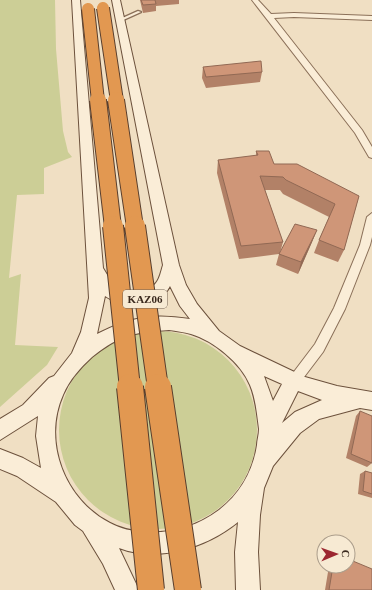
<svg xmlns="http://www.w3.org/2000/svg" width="372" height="590" font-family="Georgia,serif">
<rect width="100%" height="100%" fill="#f0dfc3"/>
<path fill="#ccce96" d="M0,0H55L56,49L63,131L68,152L72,157L44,168V194L17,195L9,278L21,274L15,345L58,347L47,365L0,407Z
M59 430a99 99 0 1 1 198 0a99 99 0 1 1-198 0Z"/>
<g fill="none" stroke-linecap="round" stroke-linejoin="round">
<defs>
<path id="lane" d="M138,11L141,12L121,21L118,20Z"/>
<path id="street" d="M252,0H258L271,14L294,13L372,16V20L294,17L274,18L362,130L372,147V158L369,157L355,133Z
M372,213V237L370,245L345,309L323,352L298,385L294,387L290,385L288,381L290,377L315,344L334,308L360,245L367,217Z"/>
<path id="secondary" d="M72,0H80L103,268C107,274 110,281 115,286C126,295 147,294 156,283C160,278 161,271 163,265L112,0H120L179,265L186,285L197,304L219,331L240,346L305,377L337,386L372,392V410L360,408L319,419L300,433L273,466L264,488L260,515L258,552L260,590H236L235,552L238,522C206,548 158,563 119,548L139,590H115L103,564L83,531L75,525L56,502L17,476L0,469V449L23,458L41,468L36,436L38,416L0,440V419L23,405L49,378L54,376L72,353L81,332L89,298ZM170,286L180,306L190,319C153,313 129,317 97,334L105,296C124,309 159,309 170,286ZM169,330C176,331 184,332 191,334C214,341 241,363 250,385C256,399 257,415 259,429C259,435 257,440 257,445C253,471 240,494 219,510C198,526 171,534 144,532C132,531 121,529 110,523C65,500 42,442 63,395C69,380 81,367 92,357C102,349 113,341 125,337C139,332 153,331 169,330ZM264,376L282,384L273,401ZM298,391L322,400L295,412L282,423Z"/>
</defs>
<use href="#lane" stroke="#8b7059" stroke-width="2.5"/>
<use href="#street" stroke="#8b7059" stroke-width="2"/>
<use href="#secondary" stroke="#6c513c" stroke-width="2"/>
<use href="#lane" fill="#faedd7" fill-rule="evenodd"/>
<use href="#street" fill="#faedd7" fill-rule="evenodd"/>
<use href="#secondary" fill="#faedd7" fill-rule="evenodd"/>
<defs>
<path id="highway-bridge-far3" d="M103,8L117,101
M88,9L98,101"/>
<path id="highway-bridge-far2" d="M98,100L113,227
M116,100L135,227"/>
<path id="highway-bridge-far1" d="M113,226L130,388
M135,226L158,388"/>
<path id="highway-bridge" d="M130,387L151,590
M158,387L188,590"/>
</defs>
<use href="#highway-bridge-far3" stroke="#583e2d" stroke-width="14" stroke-linecap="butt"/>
<use href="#highway-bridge-far2" stroke="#583e2d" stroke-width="18" stroke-linecap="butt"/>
<use href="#highway-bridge-far1" stroke="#583e2d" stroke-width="22" stroke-linecap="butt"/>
<use href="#highway-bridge" stroke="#583e2d" stroke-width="28" stroke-linecap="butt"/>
<use href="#highway-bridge-far3" stroke="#e29851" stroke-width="12"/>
<use href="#highway-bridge-far2" stroke="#e29851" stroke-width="16"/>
<use href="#highway-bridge-far1" stroke="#e29851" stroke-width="20"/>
<use href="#highway-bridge" stroke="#e29851" stroke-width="26"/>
</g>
<path fill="#b28167" d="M140,0H179V4L156,6V11L143,13Z
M203,67L262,72L260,82L206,88L202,78Z
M256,151L274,164L359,196L344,250L338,262L314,253L319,240L329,217L283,194L280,190H265L283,242L280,253L317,230L312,242L298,274L276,265L279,254L239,259L217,173L218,160L256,156Z
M360,411L372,463L367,467L346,458L356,416Z
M365,471L372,473V498L358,494L360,474Z
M329,566H348L372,590H325Z"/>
<path fill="#916954" d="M317,230L312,242L298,274L301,262Z"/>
<path fill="#cf9678" stroke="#916954" d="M141,0H155L156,4L143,5Z
M261,61L262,72L206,77L203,67Z
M256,151H269L274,164H297L359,196L344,250L319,240L335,204L286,180L283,177L260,176L283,242L241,246L218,160L258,155Z
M295,224L317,230L301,262L279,254Z
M360,411L372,416V463L351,454Z
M365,471L372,473V494L363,491Z
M348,559L372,569V590H329L333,566H348Z"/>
<g text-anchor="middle" stroke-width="3" stroke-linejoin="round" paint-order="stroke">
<rect fill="#f7ead3" stroke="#736354" stroke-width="1" x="123" y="290" width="44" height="18" rx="3"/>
<g font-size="11" font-weight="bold" fill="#3a291e">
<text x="145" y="303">KАZ06</text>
</g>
</g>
<g transform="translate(336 554) rotate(88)"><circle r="19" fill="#f7ead3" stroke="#ab9d8b"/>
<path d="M0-3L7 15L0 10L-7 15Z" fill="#9c2730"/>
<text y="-6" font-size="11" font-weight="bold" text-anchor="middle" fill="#3a291e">С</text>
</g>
</svg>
